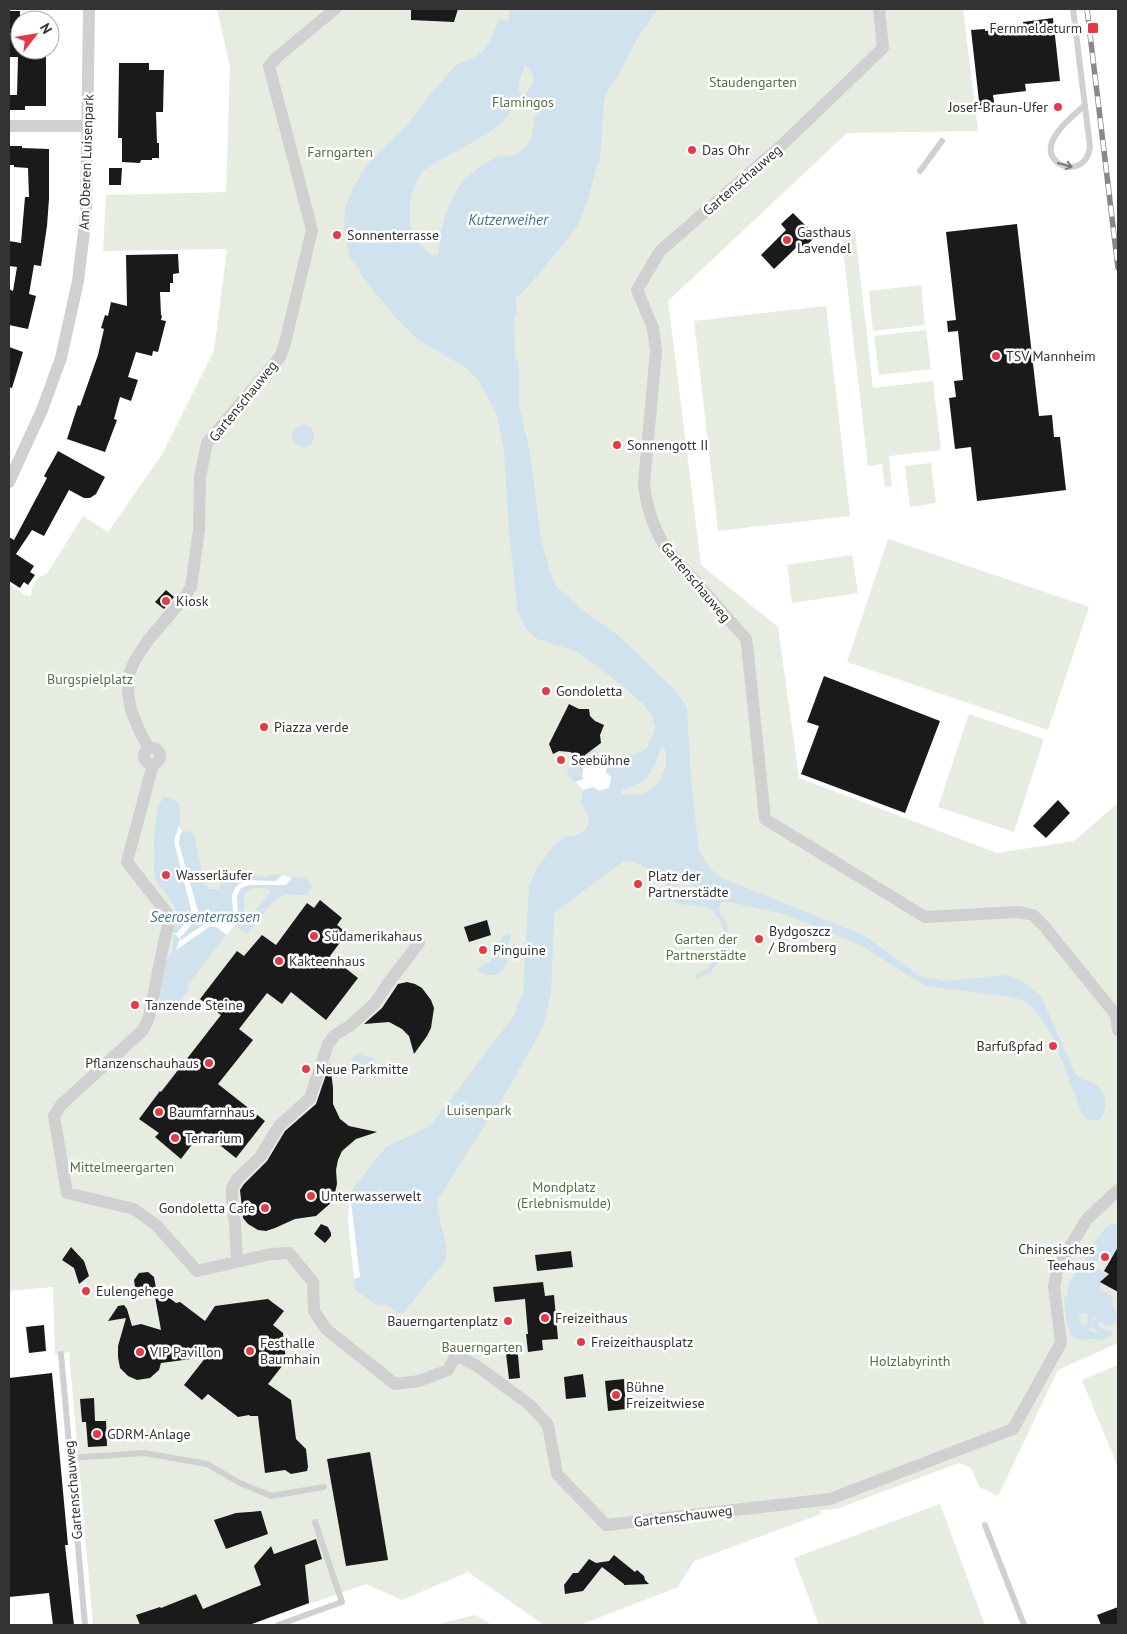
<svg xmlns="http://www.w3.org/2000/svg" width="1127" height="1634" font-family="'PT Sans',sans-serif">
<rect width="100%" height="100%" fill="#fff"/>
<path fill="#e6ecdf" d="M217,9H963L978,131L847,133L668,301L701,565L778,627L799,778L997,853L1074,841L1118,803V1343L1058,1370L998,1496L979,1487L971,1468L959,1463L837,1509L820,1510L821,1514L694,1561L678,1587L580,1625H544L468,1572L402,1600L366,1584L249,1625H93L69,1352L55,1355L53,1287L9,1291V584L25,595L31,596L32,587L38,578L47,573L53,564L83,516L108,532L163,453L214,351L227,249L103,251L106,195L226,192L230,66Z
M855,231L873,388L933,381L941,450L889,456L892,486L885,487L882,464L868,466L841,232Z
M921,285L925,325L873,331L869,291Z
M826,306L850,516L718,531L694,321Z
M926,330L931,369L879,375L874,336Z
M931,463L936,503L910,507L905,466Z
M888,539L1089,607L1048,730L847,662Z
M852,555L858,593L792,603L787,565Z
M969,714L1044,739L1014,832L938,807Z
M1118,1365V1467L1082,1380Z
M940,1504L985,1625H819L794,1558Z
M475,1615L492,1625H435Z"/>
<path fill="#cfe2ee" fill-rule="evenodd" d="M510,9H658L639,36L616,79L609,87L604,101L600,161L596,169L588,200L579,224L539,274L516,299L517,313L514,317L515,358L519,363V405L530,453L541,539L550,572L556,586L580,608L618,635L677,692L687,708L691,780L699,850L709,867L720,877L865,936L920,976L948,981L1005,975L1015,978L1025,983L1041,996L1075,1074C1081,1080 1090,1080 1096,1085C1108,1094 1108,1111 1098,1121L1086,1119L1083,1116L1052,1035L1036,1012L1026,1001L1006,996L925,986L860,945L787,915L730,902H722L719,907L720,915L726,923L716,916L713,910L702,906L679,904L669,899L666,880L664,876L637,863L625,860L555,912L554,918L551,993L543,1027L511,1084L438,1199L439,1217L447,1250L445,1261L403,1313H397L389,1306L375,1304L355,1290L348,1222L349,1194L386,1147L430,1126L514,1016L523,993L529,888L535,871L554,845L565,836C577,837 582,834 589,824L587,812L581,803L583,790L567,775L571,754L591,747L608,760L629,757L646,749L652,739L655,727L652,716L645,706L616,680L576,651L537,639L526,629L518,613L509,533L504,450L497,415L480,382L465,367L417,339L395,317L368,284L350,257L344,228L345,209L353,188L368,164L407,125L427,98L457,64L474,58L485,49L492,37L498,20L509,21ZM525,65C537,76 535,82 525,94L528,102L534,104L537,108L531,139L523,150L510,157L500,156L483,164L465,179L454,195L445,216L441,232L438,254L431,255C413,237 408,230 410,205C410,195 415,181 422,173C424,169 430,166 434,164C457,148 507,131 515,102H518L522,104L525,103V96L519,91V82ZM664,747C673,775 650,802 621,794L622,789C640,786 651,777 657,760C658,755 659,750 664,747ZM676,879L682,880L694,886L695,890L699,892C689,896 680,890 675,882Z
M292 436a11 11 0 1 1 22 0a11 11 0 1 1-22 0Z
M164,797C191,801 175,816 182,832L191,831L194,836L205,885L210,889H220C220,879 222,873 232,869L266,877L275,874L308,879L312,886L308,894C299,897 292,893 284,895C273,898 255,925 247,934L235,925L211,954L187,987L189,989L172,1012L161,1003L159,993L166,961L172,952L174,933L173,931C174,926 176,920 176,915C177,901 161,891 155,878C152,869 155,813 159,804C161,801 163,799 164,797ZM258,888L268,889L270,892L252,914L247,917C243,911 242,894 249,890C252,889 255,889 258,888Z
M506,934H511C510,940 507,944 507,949C506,954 508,957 507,961C506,969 499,976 491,975C485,975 480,974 477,969L489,962L497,953C497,943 501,945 503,936Z
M360,1054L373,1059L379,1069L378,1072L357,1069L349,1065L355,1055Z
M1114,1224L1118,1226V1254L1116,1259L1103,1251L1094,1266L1107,1274L1100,1286L1103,1291L1111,1295L1114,1308L1116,1311H1118V1320C1116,1321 1114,1323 1111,1325C1104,1328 1093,1312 1081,1313L1079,1316L1080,1323L1095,1334C1099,1328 1106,1330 1113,1331C1109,1339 1102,1341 1093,1339C1088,1338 1083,1341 1077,1339C1066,1335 1065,1309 1064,1299L1067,1295L1069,1283L1095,1244L1094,1242L1098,1238L1107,1226Z"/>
<path fill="#fff" d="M599,753L608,760L606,772L611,777L609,788L599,791L594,787L583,790L575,782L584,779L582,777L584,765L594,762L597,764Z
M179,825L182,832L180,835L179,844L198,911L193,923L180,938L181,940L209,921L230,917L233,910L232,896L235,888L239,884L248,880L276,881L282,875L292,878L286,885H249L241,888L237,896L238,917L235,925L227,935L216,927H209L176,950L180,939L174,933H177L192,914L174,841Z
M349,1202H351L360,1277L354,1279L348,1222Z"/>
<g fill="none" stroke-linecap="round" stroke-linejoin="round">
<path stroke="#cfe2ee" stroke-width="4.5" d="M697,976L709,971L717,959L723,958C725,946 728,929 722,919
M1094,1323L1096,1324L1099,1320
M1085,1327L1090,1326V1314
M1095,1327L1101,1330"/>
</g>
<path fill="#1a1a1a" d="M411,9H458L454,22L411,20Z
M9,11H20V50H46V106H25V110H9V95H17L18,57H9Z
M1053,18L1060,81L1025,84L1026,91L993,95L995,109L980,110L971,30L985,29V31L1024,27L1023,22Z
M119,63H149V70H164L163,112H156L157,143H159V158H152V160H141L140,163L122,162V138H118Z
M9,146H22V148L49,149V199L47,226L41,266L34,265L29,294L36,296L28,329L9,325V289L13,291L17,267L9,266V241L21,243L25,197H29L28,168L14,167V165H9Z
M109,168H122L121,185H109Z
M793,213L816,236L804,248L800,244L774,269L761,255L786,230L781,224Z
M1017,224L1039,416L1052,415L1054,437H1060L1066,490L977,501L971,447L955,449L949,398L956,397L954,381L963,380L958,331L948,332L947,321L956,320L946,232Z
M178,254L179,273L173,274V283H170V292H160L161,315L162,316L161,320L166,321L158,352L153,351L152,356L136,352L128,377L138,380L131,401L120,397L114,419L117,420L105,452L67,439L78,405L80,406L98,355L104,329L101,328L105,315L108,316L111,302L127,306L126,255Z
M9,347L23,352L12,388L9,387Z
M58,451L105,477L96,494L90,498H84L69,490L44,536L32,530L16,554L34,566L30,572L35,575L28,585L24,582L20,588L9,581V537L14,540L47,478L44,476Z
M166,590L174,597L164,609L155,602Z
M824,676L940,721L905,813L801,774L819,726L807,722Z
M569,704L579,709H589L590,716L595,721L604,725L600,735L601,743L585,755L581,762L574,754L570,752L559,751L553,754L549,744Z
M1058,800L1070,813L1046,838L1033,826Z
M320,900L342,918L337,925L347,933L330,956L358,978L326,1020L291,992L282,1004L267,993L239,1029L253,1040L218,1084L265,1121L236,1158L202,1131L181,1159L155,1137L159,1133L139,1119L160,1091L161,1092L221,1015L200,999L237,951L244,956L262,935L276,945L307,903L314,908Z
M487,920L491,935L469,942L464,927Z
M407,982L415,984L422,988L431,1000L434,1008L431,1028L427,1036L414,1054L409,1036L402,1029L389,1022L364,1024L382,1008L398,984Z
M330,1063L333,1088V1104L340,1119L349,1126L377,1132L356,1139L342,1151L338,1160L336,1170L337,1184L333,1201L316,1216L295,1219L275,1228L266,1231L258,1230L248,1224L243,1218L240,1190L244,1184L267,1161L285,1131L316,1104Z
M321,1224L328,1227L331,1233V1236L325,1243L314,1234Z
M71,1247L84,1261L89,1276L79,1284L74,1268L62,1260Z
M1118,1247V1292L1100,1282L1109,1274L1104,1271Z
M571,1251L573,1267L537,1271L535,1255Z
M148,1272L154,1277L156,1288L176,1303L180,1302L205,1321L215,1306L268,1299L284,1311L273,1325L283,1333L286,1361L268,1384L291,1400L296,1439L306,1449L308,1467L307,1471L291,1474L285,1470L265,1473L258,1416H250L249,1415L238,1417L208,1394L202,1400L184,1385L206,1357L161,1363L159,1370L150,1378L137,1380L128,1376L120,1368L118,1357V1346L126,1318L108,1321L118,1306L124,1305L127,1309L132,1326L141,1324L161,1330L154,1291L142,1293L135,1287L134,1280L139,1273Z
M543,1282L545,1296L554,1295L558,1339L542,1340L543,1350L528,1352L526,1334H528L525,1299L495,1302L493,1287Z
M44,1325L46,1351L29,1353L26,1327Z
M517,1344L520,1378L509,1379L505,1345Z
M52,1373L68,1545H65L74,1625H53L49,1593L9,1597V1378Z
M583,1374L586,1397L566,1399L564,1377Z
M624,1379L626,1409L608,1411L605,1381Z
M94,1398L95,1421H106L107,1446L88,1447L86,1422H82L80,1399Z
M370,1452L388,1560L346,1566L327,1459Z
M261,1511L268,1534L226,1549L214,1520L236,1513Z
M316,1539L322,1559L305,1565L309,1603L249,1625H140L136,1615L160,1607L161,1608L196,1594L203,1609L261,1585L254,1566L271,1546L274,1554Z
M614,1555L635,1572L637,1570L644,1576L645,1580L649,1584L624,1585V1584L602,1567L583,1591L565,1594L564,1585L573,1573H578L589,1559L596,1563L609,1561Z
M1118,1607V1625H1101L1097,1615Z"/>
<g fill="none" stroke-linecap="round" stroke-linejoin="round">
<path stroke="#d0d0d0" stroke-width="6" d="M1073,9L1090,147C1085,182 1040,165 1053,140C1059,127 1074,115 1085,105
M920,171L942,141
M61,1354L85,1625
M70,1458L144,1453L207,1464L238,1482L271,1496L324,1487
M985,1525L1024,1625
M278,1625L342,1602L315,1522"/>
<path stroke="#d0d0d0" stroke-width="12" d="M879,9L883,48L784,143L660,251L637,290L653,328L656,351L644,484C646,506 654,528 665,547L746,639L747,644L765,819L925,917L1019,912L1033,915L1044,926L1116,1015L1118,1030
M9,126H87
M9,482L42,410L61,358L78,281L86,215L89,9
M144 756a8 8 0 1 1 16 0a8 8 0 1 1-16 0Z
M149,748L140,732L131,710L128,692L129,674L135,660L149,639L184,598L191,587L199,529L200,477L207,443L280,357L285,343L312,230L269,66L276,58L335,9
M153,764L127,862L170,917L164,942L149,1017L143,1030L61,1105L54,1116L67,1193L134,1209L157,1226L197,1271L271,1254L289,1253L313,1282L314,1311L326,1329L395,1384L419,1381L448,1370L456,1355L477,1366L530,1405L548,1425L557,1474L606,1525L830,1499L1013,1429L1061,1343L1054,1287L1057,1271L1063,1258L1087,1219L1118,1190
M237,1261L235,1224L232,1198V1188L237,1179L260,1157L279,1126L310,1098L328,1044L335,1035L351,1025L375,1003L389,982L419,943"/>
<defs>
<path id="rail" d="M1087,9L1118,268"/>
</defs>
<use href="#rail" stroke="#888" stroke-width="5.5"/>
<use href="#rail" stroke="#fff" stroke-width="4" stroke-dasharray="11" stroke-linecap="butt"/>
</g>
<defs><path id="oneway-shaft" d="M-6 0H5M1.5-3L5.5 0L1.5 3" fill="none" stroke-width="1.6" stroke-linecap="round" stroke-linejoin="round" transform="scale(1.25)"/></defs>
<use stroke="#7a7a7a" href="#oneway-shaft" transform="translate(1065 165) rotate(16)"/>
<g fill="#e63946" stroke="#fff" stroke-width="2">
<rect x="1087" y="22" width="12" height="12" rx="2.5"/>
<circle cx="1058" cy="107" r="5"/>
<circle cx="692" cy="150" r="5"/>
<circle cx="337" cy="235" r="5"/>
<circle cx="787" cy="240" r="5"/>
<circle cx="996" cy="356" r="5"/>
<circle cx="617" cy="445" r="5"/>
<circle cx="166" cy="601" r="5"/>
<circle cx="546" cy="691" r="5"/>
<circle cx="264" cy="727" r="5"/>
<circle cx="561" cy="760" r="5"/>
<circle cx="166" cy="875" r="5"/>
<circle cx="638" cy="884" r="5"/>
<circle cx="314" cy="936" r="5"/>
<circle cx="759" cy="939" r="5"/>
<circle cx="483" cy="950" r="5"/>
<circle cx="279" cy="961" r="5"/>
<circle cx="135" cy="1005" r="5"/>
<circle cx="1053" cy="1046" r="5"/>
<circle cx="209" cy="1063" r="5"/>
<circle cx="306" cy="1069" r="5"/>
<circle cx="159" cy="1112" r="5"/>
<circle cx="175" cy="1138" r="5"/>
<circle cx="311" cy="1196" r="5"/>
<circle cx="265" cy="1208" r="5"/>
<circle cx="1105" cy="1257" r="5"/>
<circle cx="86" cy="1291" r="5"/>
<circle cx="545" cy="1318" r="5"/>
<circle cx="508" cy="1321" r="5"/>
<circle cx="581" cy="1342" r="5"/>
<circle cx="250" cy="1351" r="5"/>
<circle cx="140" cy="1352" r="5"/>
<circle cx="616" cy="1395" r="5"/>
<circle cx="97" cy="1434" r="5"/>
</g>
<g text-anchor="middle" stroke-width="5" stroke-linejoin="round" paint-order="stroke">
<g font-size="14" fill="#333" stroke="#fff" text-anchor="start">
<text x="1082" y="33" text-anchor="end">Fernmeldeturm</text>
<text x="1048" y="112" text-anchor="end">Josef-Braun-Ufer</text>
<text x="702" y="155">Das Ohr</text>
<text x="797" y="237">Gasthaus<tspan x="797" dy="16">Lavendel</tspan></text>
<text x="347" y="240">Sonnenterrasse</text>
<text x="1006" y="361">TSV Mannheim</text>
<text x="627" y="450">Sonnengott II</text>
<text x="176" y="606">Kiosk</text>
<text x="556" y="696">Gondoletta</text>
<text x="274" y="732">Piazza verde</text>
<text x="571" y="765">Seebühne</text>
<text x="176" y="880">Wasserläufer</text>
<text x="648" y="881">Platz der<tspan x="648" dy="16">Partnerstädte</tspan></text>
<text x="769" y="936">Bydgoszcz<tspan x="769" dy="16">/ Bromberg</tspan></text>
<text x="324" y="941">Südamerikahaus</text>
<text x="493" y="955">Pinguine</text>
<text x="289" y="966">Kakteenhaus</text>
<text x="145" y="1010">Tanzende Steine</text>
<text x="1043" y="1051" text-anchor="end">Barfußpfad</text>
<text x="199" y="1068" text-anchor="end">Pflanzenschauhaus</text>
<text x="316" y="1074">Neue Parkmitte</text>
<text x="169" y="1117">Baumfarnhaus</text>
<text x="185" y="1143">Terrarium</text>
<text x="321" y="1201">Unterwasserwelt</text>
<text x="255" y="1213" text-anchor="end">Gondoletta Cafe</text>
<text x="1095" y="1254" text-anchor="end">Chinesisches<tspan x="1095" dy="16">Teehaus</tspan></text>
<text x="96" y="1296">Eulengehege</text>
<text x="555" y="1323">Freizeithaus</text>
<text x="498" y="1326" text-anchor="end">Bauerngartenplatz</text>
<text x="591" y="1347">Freizeithausplatz</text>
<text x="260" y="1348">Festhalle<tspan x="260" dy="16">Baumhain</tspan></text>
<text x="150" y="1357">VIP Pavillon</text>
<text x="626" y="1392">Bühne<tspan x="626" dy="16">Freizeitwiese</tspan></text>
<text x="107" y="1439">GDRM-Anlage</text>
</g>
<g font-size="14" fill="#56703f" stroke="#fff">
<text x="753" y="87">Staudengarten</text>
<text x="523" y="107">Flamingos</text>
<text x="340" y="157">Farngarten</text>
<text x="90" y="684">Burgspielplatz</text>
<text x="706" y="944">Garten der<tspan x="706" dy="16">Partnerstädte</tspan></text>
<text x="479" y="1115">Luisenpark</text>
<text x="122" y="1172">Mittelmeergarten</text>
<text x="564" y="1192">Mondplatz<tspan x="564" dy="16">(Erlebnismulde)</tspan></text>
<text x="482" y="1352">Bauerngarten</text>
<text x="910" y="1366">Holzlabyrinth</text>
</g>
<g font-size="14" fill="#333" stroke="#fff">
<text transform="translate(86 162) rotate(-88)" y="5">Am Oberen Luisenpark</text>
<text transform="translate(742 180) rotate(-41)" y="5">Gartenschauweg</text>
<text transform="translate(243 401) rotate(-51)" y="5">Gartenschauweg</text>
<text transform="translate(696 582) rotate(50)" y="5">Gartenschauweg</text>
<text transform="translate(73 1490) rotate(-95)" y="5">Gartenschauweg</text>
<text transform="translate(683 1516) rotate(-7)" y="5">Gartenschauweg</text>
</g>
<g font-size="15" font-style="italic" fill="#3f7597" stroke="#fff">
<text x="508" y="225">Kutzerweiher</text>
<text x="205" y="922">Seerosenterrassen</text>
</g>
</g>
<rect width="1127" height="1634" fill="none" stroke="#333333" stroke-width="20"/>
<g transform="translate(35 35) rotate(59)"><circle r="24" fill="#ffffff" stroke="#adadad"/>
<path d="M0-4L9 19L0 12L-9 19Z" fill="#e63946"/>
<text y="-8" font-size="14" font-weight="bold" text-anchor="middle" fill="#333333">N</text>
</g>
</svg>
